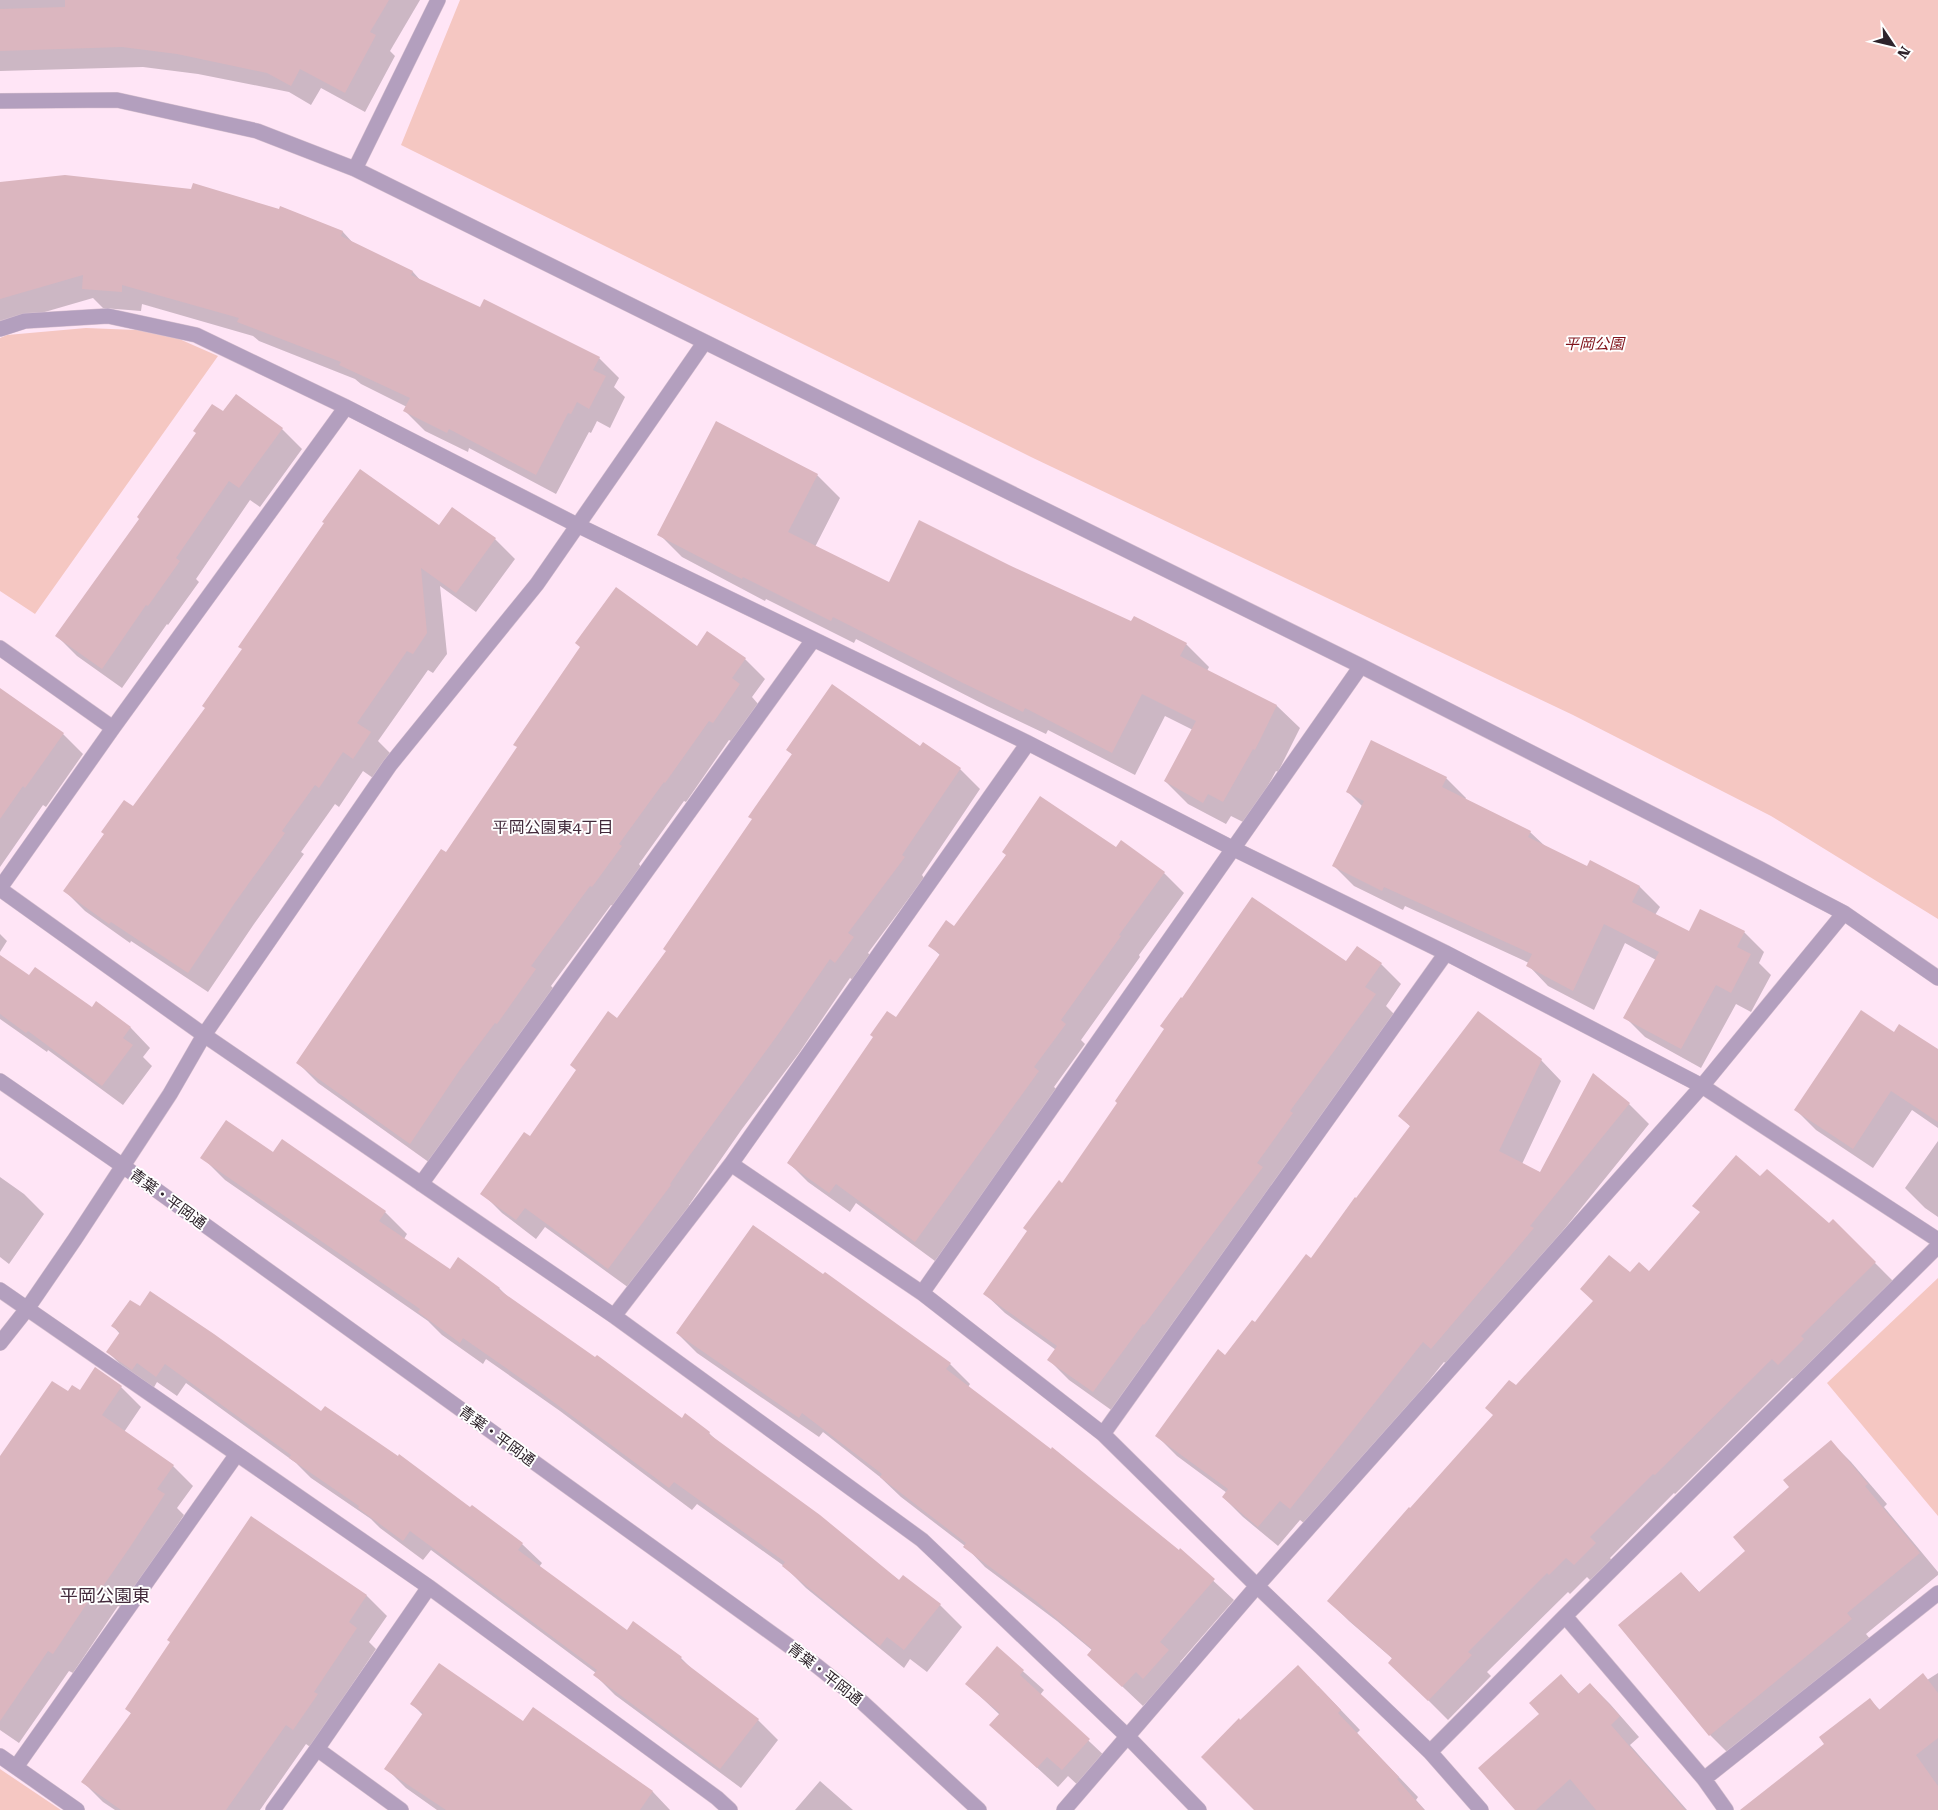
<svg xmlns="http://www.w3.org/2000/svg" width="1938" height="1810" font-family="'Roboto Serif','Noto Sans JP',serif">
<rect width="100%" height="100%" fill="#ffe5f6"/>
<path fill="#f5c7c2" d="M460,0H1938V919L1771,816L1573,715L1031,457L401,145Z
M86,328L161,331L218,356L35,614L0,591V338L7,335Z
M1938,1278V1516L1827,1383Z
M0,1769L61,1810H0Z"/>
<path fill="#0003" d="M0,0H420L390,51L395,56L365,112L321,88L311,105L289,92L198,74L143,67L0,71Z
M0,184L280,211L281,207L343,232L354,244L413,272L421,281L481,309L599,358L619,378L614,387L625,397L610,428L597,421L591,433L589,432L556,494L469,448L468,452L425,431L405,411L407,407L361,384L355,379L259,341L253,336L142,304L141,311L103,308L93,298L0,325Z
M224,413L282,429L302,449L260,507L250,500L196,579L199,582L168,625L167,624L122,688L77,656L57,636L140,519Z
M817,475L840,498L815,547L889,584L1008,566L1131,623L1186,644L1209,667L1207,671L1277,706L1300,728L1278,772L1276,771L1247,824L1231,816L1226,824L1188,804L1165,781L1193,730L1165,716L1135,775L1048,730L1046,734L987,706L856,639L854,643L766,599L765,601L682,557L659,534Z
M439,527L495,539L515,559L476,612L440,586L447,654L433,673L428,670L378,741L390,753L373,778L363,771L339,807L335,804L301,852L304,854L254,924L208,992L131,941L130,943L85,911L65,891L133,808Z
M698,648L745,659L765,679L752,697L759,705L733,742L729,740L686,802L684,801L639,864L641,867L613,906L611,905L551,986L555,990L479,1091L430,1163L318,1083L298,1063L447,854Z
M0,690L63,734L83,754L46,807L43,805L0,867Z
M921,748L960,769L980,789L922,875L924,878L868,953L873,958L856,982L850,978L799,1053L742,1129L689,1205L690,1206L629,1288L545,1227L536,1239L502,1213L482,1193L530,1138L667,951L753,820L793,755L787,750Z
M1446,778L1466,798L1465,800L1530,832L1546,847L1588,868L1591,862L1640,887L1660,907L1655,915L1689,933L1744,932L1764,952L1759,963L1771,975L1751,1012L1736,1004L1701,1068L1645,1037L1625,1017L1656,960L1625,943L1594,1010L1548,986L1528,965L1529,963L1405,906L1403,910L1354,886L1334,866L1362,806L1348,792Z
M1116,848L1164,873L1184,893L1139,955L1140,957L1081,1040L1085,1044L1054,1087L1059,1091L935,1261L856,1203L850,1212L808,1182L788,1162L897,1019L941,956L930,946L955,928Z
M0,934L7,941L0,952Z
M1357,948L1381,964L1401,984L1386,1006L1395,1015L1310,1131L1312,1134L1114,1412L1069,1380L1049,1360L1056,1350L1005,1313L985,1294L1063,1185L1347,963Z
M0,956L29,977L131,1028L150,1048L143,1057L152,1066L123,1105L48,1050L47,1052L0,1019Z
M1894,1034L1938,1053V1128L1912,1110L1873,1168L1816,1130L1796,1110Z
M1541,1060L1561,1081L1522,1164L1541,1173L1594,1075L1629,1104L1649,1124L1452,1368L1444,1362L1310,1528L1300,1520L1278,1546L1243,1517L1223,1497L1227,1493L1177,1456L1157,1436L1311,1260L1411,1127L1400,1116Z
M1938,1141V1217L1925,1208L1905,1188Z
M273,1154L385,1212L407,1234L404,1239L450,1270L499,1288L509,1298L682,1419L709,1433L722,1446L900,1581L940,1605L962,1627L927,1672L910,1659L904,1668L806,1588L784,1566L697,1504L692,1510L560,1411L486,1359L483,1364L442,1335L428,1321L225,1180L202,1157Z
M0,1177L24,1194L44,1214L9,1264L0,1257Z
M1760,1178L1829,1225L1833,1221L1895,1283L1799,1384L1792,1378L1675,1494L1674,1493L1610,1558L1615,1564L1594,1584L1587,1577L1570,1594L1568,1592L1487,1672L1491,1676L1448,1720L1410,1682L1393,1659L1349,1621L1329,1601L1494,1415L1516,1387L1630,1274L1650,1273Z
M825,1274L950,1364L970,1384L968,1387L1179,1551L1180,1550L1234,1600L1180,1662L1188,1671L1157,1691L1143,1706L1089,1655L1093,1651L1057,1621L985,1567L965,1546L901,1497L880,1477L823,1432L819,1437L697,1353L677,1333L824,1276Z
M113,1326L322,1413L522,1544L542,1563L539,1567L627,1631L633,1623L681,1658L695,1672L758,1720L778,1740L741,1788L615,1695L595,1675L596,1673L431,1550L423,1560L380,1528L371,1519L311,1478L296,1463L186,1383L177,1396L157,1382L153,1389L128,1372L108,1352L120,1334Z
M121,1387L141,1407L124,1432L173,1466L193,1486L177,1508L184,1515L122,1608L118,1606L73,1673L69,1671L19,1743L0,1730V1477L68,1393Z
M1831,1442L1851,1462L1887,1504L1884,1507L1938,1572V1575L1866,1634L1871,1640L1730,1755L1710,1735L1619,1625L1681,1573L1700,1593L1747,1551L1791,1487Z
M251,1518L367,1596L387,1616L369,1642L376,1649L334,1712L313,1749L306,1744L260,1810H115L103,1802L83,1782L132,1714L126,1709L171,1643Z
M997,1648L1044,1690L1040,1695L1109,1760L1082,1789L1068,1776L1058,1787L991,1725L1000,1715L967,1684Z
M1938,1673V1810H1774L1826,1744L1870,1700L1880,1710Z
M1561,1675L1579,1694L1590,1684L1610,1704L1639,1737L1630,1745L1687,1810H1517L1541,1714Z
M1318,1686L1360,1730L1357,1733L1418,1797L1416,1800L1425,1810H1256L1240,1722Z
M412,1704L523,1723L533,1708L653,1792L670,1810H437L406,1788L386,1768L423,1715Z
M820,1781L853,1810H795Z"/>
<path fill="#dbb6bf" d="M65,0H389L370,32L376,35L345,93L300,69L291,86L267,73L177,54L122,47L0,51V9L65,7Z
M65,175L191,189L193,183L279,209L280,206L343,231L341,236L413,271L411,275L480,307L484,299L600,357L593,370L606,376L589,409L577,402L571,414L568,413L536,475L449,429L447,433L403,411L410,398L339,365L341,362L237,322L239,318L122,285V292L82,289L83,275L0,299V182Z
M236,394L283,428L239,488L229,481L176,558L180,561L148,606L146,605L102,669L55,636L139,519L137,517L196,433L193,431L212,404L223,411Z
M716,421L818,474L788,532L889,582L919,520L1009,565L1131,621L1134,616L1187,643L1180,656L1277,705L1255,750L1253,749L1223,802L1208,794L1203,803L1164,781L1196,721L1142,694L1112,753L1025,708L1023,712L963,683L833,617L831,621L743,577L742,579L657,535Z
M360,469L439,525L452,507L496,538L456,593L421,568L427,633L413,654L407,651L357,723L371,732L353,759L343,752L319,788L315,785L282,831L285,833L234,904L188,973L111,922L109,924L63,891L104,834L101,832L124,800L133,806L205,708L202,706L242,649L238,647L324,523L322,522Z
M616,587L697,646L707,631L746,658L732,678L740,684L713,723L709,721L665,783L664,782L619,844L622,846L592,887L590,886L531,966L536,969L497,1024L495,1023L459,1071L410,1144L296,1063L441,849L446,852L517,747L513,745L580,647L575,643Z
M832,684L920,746L923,742L961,768L902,855L905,857L848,933L854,937L835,963L830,959L779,1033L690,1155L670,1184L671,1185L608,1269L525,1208L516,1220L480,1194L524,1132L530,1136L576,1070L570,1065L608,1011L617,1018L666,951L663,949L752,819L748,817L792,754L786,750Z
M0,688L64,733L25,788L23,786L0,819Z
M1371,740L1447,777L1442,787L1531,831L1528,837L1587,866L1590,860L1640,886L1632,902L1689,931L1700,909L1745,931L1737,947L1751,954L1731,993L1716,985L1681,1049L1623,1018L1659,952L1604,924L1573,991L1526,966L1532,954L1384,887L1382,891L1332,866L1364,801L1346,792Z
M1040,796L1116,847L1121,840L1165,872L1119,935L1121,936L1061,1020L1066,1024L1034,1067L1039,1071L915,1242L836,1184L829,1193L787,1163L873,1037L870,1035L887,1011L896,1017L940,954L928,946L946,920L954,926L1006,855L1002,852Z
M1252,897L1346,961L1357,946L1382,963L1365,987L1376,994L1290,1111L1293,1113L1257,1163L1263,1167L1144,1325L1143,1324L1093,1392L1047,1360L1057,1346L983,1294L1027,1231L1023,1228L1059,1180L1062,1183L1117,1103L1115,1101L1164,1029L1160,1026L1181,997L1182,998Z
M0,955L29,975L35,967L92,1007L96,1001L131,1027L123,1038L133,1045L102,1086L28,1031L26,1033L0,1014Z
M1861,1010L1894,1032L1899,1024L1938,1049V1122L1891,1091L1853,1149L1794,1110Z
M1478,1011L1542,1059L1499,1151L1540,1172L1593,1073L1630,1103L1530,1226L1534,1228L1431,1349L1423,1342L1290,1509L1280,1501L1258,1527L1222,1497L1228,1489L1155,1436L1218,1349L1225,1355L1252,1320L1255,1322L1306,1254L1311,1258L1355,1197L1356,1198L1410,1126L1398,1116Z
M226,1120L273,1152L282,1139L386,1211L379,1221L450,1269L458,1257L500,1288L498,1289L595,1357L597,1355L682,1418L685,1413L710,1432L709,1434L820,1515L899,1580L903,1575L941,1604L904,1650L887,1637L880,1646L782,1566L785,1562L674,1482L669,1488L536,1389L463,1338L460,1343L418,1312L420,1309L200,1158Z
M1736,1155L1760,1176L1767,1169L1829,1223L1833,1219L1876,1262L1801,1336L1804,1339L1778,1365L1772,1359L1655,1475L1653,1474L1590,1537L1596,1543L1574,1565L1566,1558L1549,1575L1547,1573L1468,1652L1472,1655L1428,1701L1388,1663L1392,1658L1327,1601L1409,1507L1410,1508L1493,1415L1485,1408L1509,1380L1516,1385L1593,1301L1580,1289L1609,1255L1630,1272L1639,1262L1649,1271L1700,1212L1692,1206Z
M753,1225L823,1274L825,1272L951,1363L946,1369L1051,1449L1052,1447L1179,1550L1180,1548L1215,1579L1160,1642L1169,1650L1143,1679L1136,1672L1122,1687L1087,1655L1092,1649L1036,1601L963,1547L966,1543L880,1477L882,1474L802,1413L799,1418L676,1333Z
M150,1291L214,1334L321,1411L325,1406L398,1456L399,1454L470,1507L472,1505L523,1543L518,1550L627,1630L633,1621L682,1657L680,1659L759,1719L720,1769L593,1675L597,1670L410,1531L403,1541L358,1508L359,1506L289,1458L291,1455L165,1364L156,1377L137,1363L132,1370L106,1352L120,1332L111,1326L130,1300L140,1306Z
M95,1367L122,1386L102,1415L174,1465L157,1489L165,1494L128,1550L101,1589L98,1587L53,1654L48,1651L0,1721V1456L52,1381L68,1391L72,1385L80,1390Z
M1831,1440L1868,1484L1865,1486L1920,1553L1847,1613L1852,1619L1709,1736L1618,1625L1681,1572L1699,1592L1745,1551L1733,1537L1789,1487L1783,1480Z
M251,1516L367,1595L349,1622L357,1628L314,1692L318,1694L293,1730L286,1725L226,1810H121L81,1782L131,1713L125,1709L170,1642L167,1640Z
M997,1646L1024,1670L1020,1675L1090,1739L1062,1770L1047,1757L1037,1768L989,1725L1000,1713L965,1684Z
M439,1663L523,1721L533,1707L653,1791L640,1810H446L384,1769L423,1713L410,1704Z
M1298,1665L1341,1710L1338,1713L1399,1777L1397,1779L1424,1810H1254L1201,1757L1239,1718L1240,1720Z
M1923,1673L1938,1693V1738L1916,1755L1938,1786V1810H1740L1824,1744L1819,1737L1870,1698L1879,1710Z
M1561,1674L1578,1694L1590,1683L1620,1716L1611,1725L1685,1810H1596L1570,1779L1536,1810H1515L1478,1768L1539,1714L1529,1703Z"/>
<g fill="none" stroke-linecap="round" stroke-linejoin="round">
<defs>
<path id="minor" d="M0,101L117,100L257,131L355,169L1361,666L1760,869L1844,913L1938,978
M355,169L438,0
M0,329L25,321L108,316L196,335L346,407L577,525L1028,743L1234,849L1446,953L1702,1086L1938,1240
M0,648L113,728
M0,888L113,728L346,407
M0,889L204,1035L614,1316L922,1540L1128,1737L1199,1810
M0,1081L123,1166L817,1666L862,1702L979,1810
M731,1164L922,1293L1103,1434L1257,1586L1430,1752L1481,1810
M421,1184L813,640
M0,1290L429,1587L717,1798L730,1810
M922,1293L1361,666
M614,1316L731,1164L1028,743
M0,1343L27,1309L75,1239L170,1094L204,1035L390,765L537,584L704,343
M1103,1434L1446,953
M1565,1616L1704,1779L1726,1810
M317,1749L401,1810
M1430,1752L1565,1616L1938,1246
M0,1756L77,1810
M16,1767L237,1454
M1704,1779L1938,1593
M273,1810L317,1749L429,1587
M1064,1810L1257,1586L1702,1086L1844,913"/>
</defs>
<use href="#minor" stroke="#d9c2d1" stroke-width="16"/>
<use href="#minor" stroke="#b39fbe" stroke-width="15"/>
</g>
<g text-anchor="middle" stroke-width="4" stroke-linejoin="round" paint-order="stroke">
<g font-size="15" font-style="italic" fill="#7f1118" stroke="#fff">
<text x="1594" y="349">平岡公園</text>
</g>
<g font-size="15" fill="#2e232b" stroke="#fff">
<text transform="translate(168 1199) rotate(36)" y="5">青葉・平岡通</text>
<text transform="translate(497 1436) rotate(36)" y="5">青葉・平岡通</text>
<text transform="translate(825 1674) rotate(38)" y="5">青葉・平岡通</text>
</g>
<g font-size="16" fill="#422a3b" stroke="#fff">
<text x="553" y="833">平岡公園東4丁目</text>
</g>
<g font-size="18" fill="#422a3b" stroke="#fff">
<text x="105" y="1602">平岡公園東</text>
</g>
</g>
<g transform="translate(1893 45) rotate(125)" stroke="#ffffff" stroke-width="4" paint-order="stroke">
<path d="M0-4L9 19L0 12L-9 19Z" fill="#2e232b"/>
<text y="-8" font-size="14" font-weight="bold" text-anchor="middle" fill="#2e232b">N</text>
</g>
</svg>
